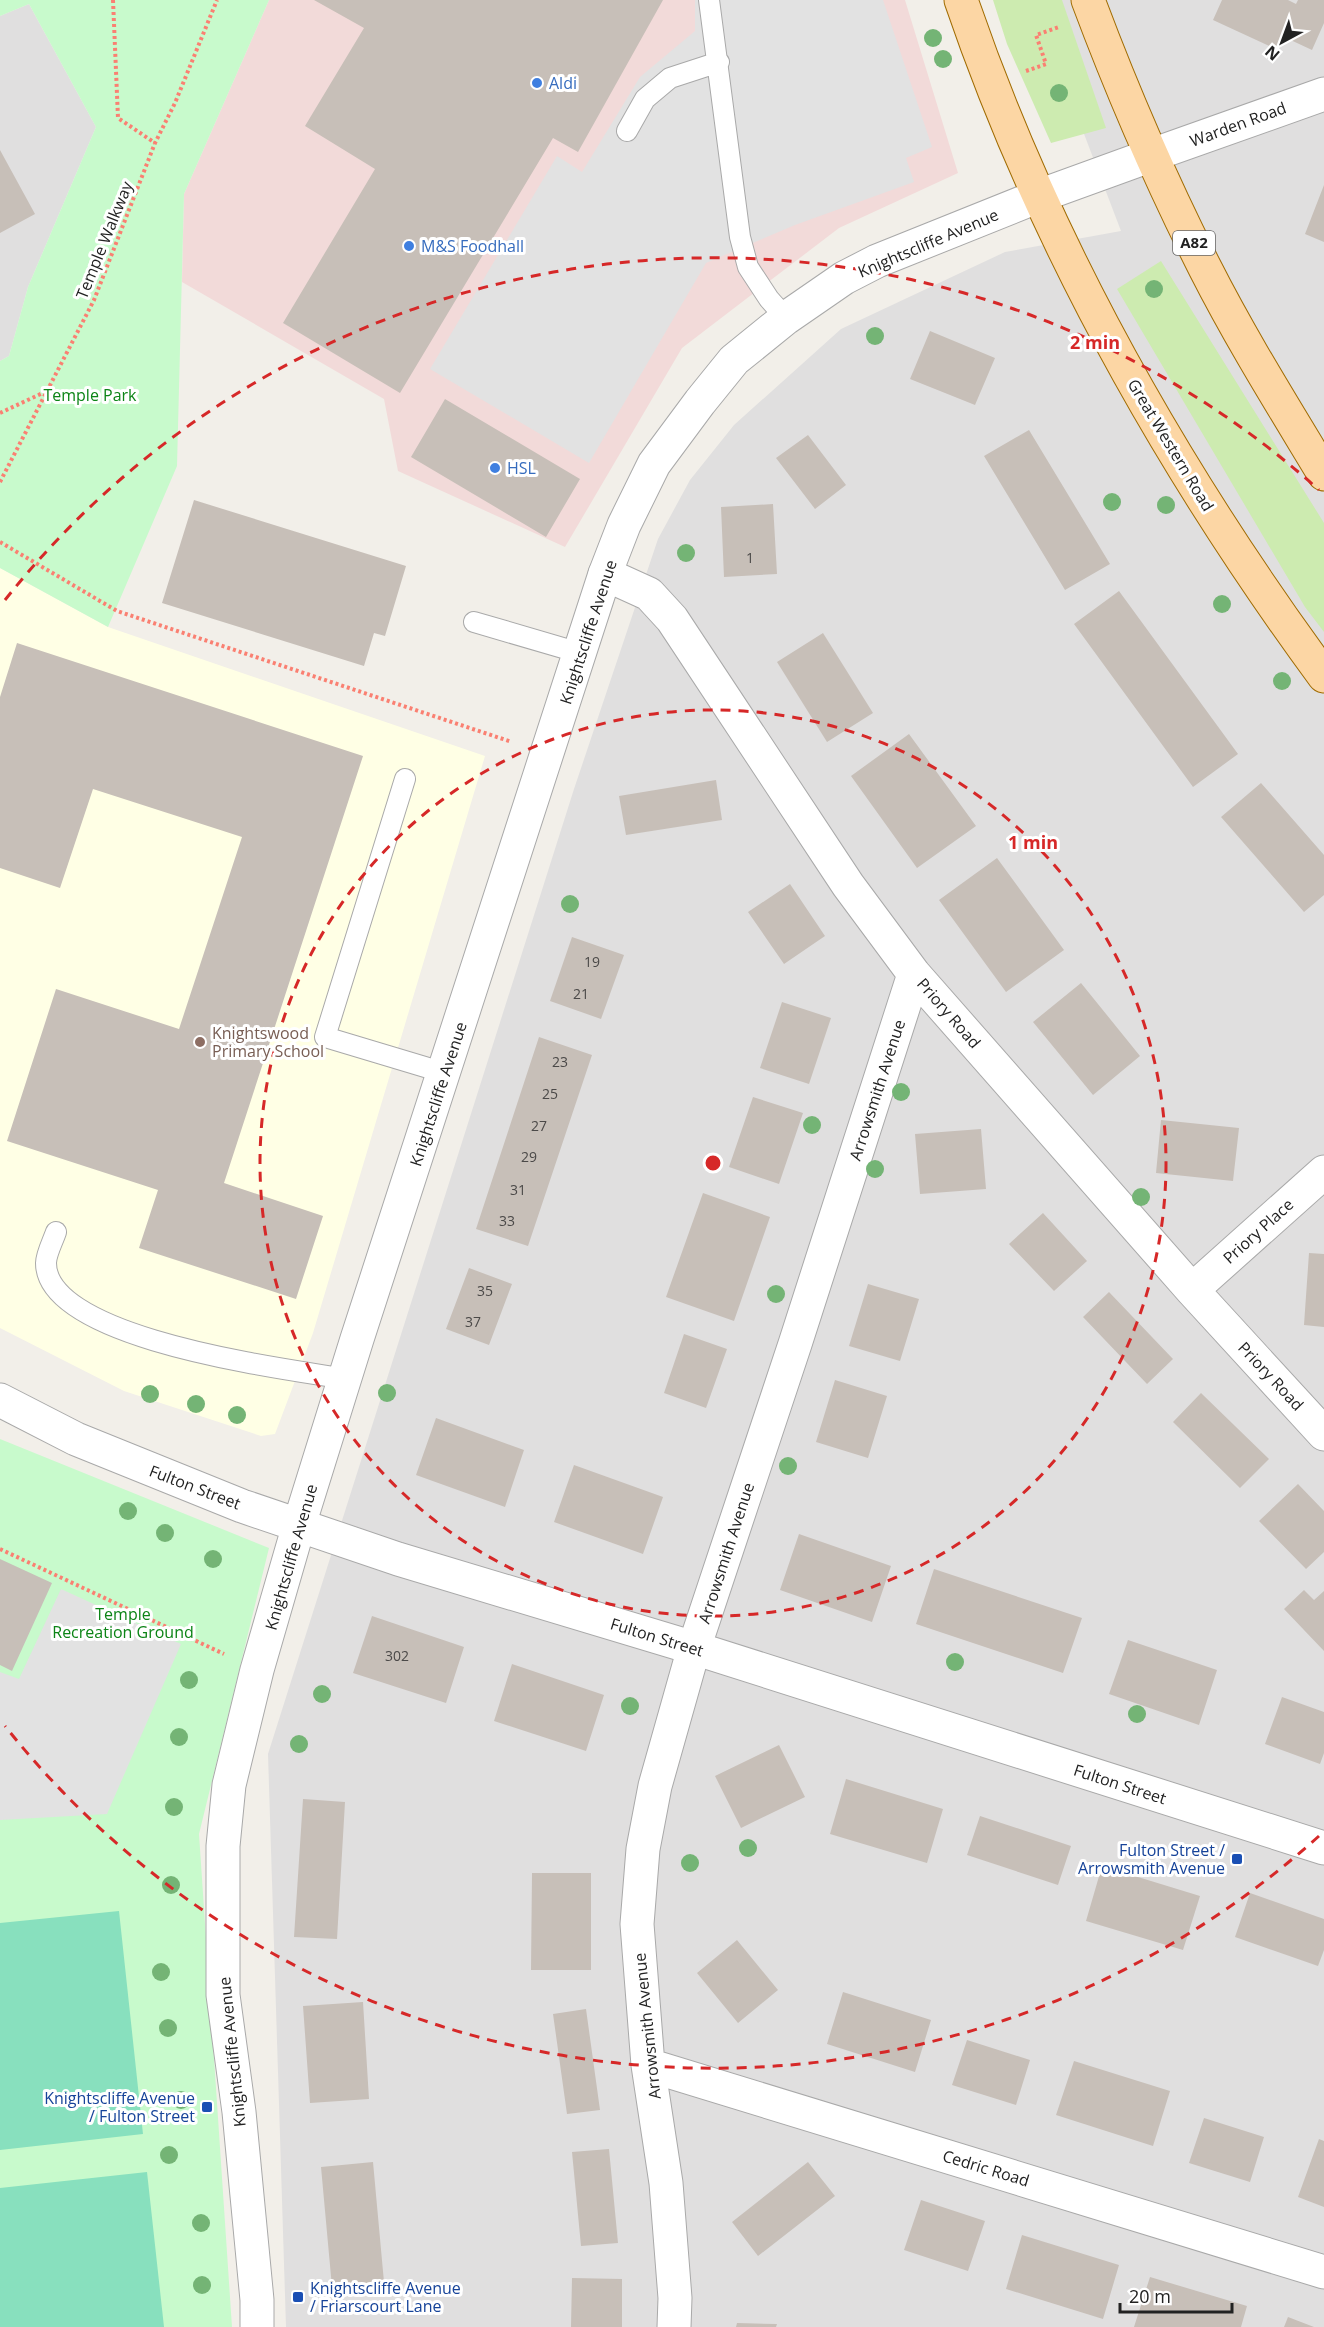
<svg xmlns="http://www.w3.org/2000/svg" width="1324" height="2327" font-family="'Open Sans',sans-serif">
<rect width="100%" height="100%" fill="#f2efe9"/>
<path fill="#e0dfdf" d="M1033,0H1324V2327H286L268,1754L574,789L658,539L690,480L734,425L841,329L1005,252L1121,231Z
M29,4L96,127L28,287L9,356L0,361V16Z"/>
<path fill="#f2dad9" d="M269,0H905L958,173L839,228L682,348L565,547L398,471L384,399L182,282L184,194Z"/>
<path fill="#ffffe5" d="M0,568L108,627L485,756L313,1333L275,1434L261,1436L124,1391L0,1328Z"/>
<path fill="#cdebb0" d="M993,0H1062L1106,128L1051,143L1007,44Z
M1161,261L1324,523V632L1305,607L1117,289Z"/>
<path fill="#c8facc" d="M0,0H269L184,194L177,466L108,627L0,568V361L9,356L28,287L96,127L29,4L0,16Z
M0,1439L269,1548L199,1834L232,2327H0Z"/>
<path fill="#88e0be" d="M119,1911L143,2134L0,2150V1923Z
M147,2172L164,2327H0V2188Z"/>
<path fill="#e2e2e2" d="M695,0H883L932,147L906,158L914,182L795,225L706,263L589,463L430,369L557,156L582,172L640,77L695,31Z
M61,1589L181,1644L107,1814L0,1820V1672L19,1679Z"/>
<path fill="#c7bfb8" d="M314,0H663L578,152L553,138L400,393L283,323L375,169L305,126L364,28Z
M1222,0H1288L1296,4L1298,0H1324V23L1312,50L1282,36L1276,49L1213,20Z
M0,150L35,214L0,233Z
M1324,185V242L1305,234Z
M930,331L995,358L975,405L910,379Z
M445,399L580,479L546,537L411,457Z
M1029,430L1110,564L1065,590L984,456Z
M808,435L846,485L815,509L776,458Z
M194,500L406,566L385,636L374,633L364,666L162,603Z
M773,504L777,574L724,577L721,507Z
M1119,591L1238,754L1193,787L1074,624Z
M823,633L873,713L827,742L777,662Z
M17,643L363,756L224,1183L323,1216L296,1299L139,1248L158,1190L7,1141L56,989L179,1029L242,837L93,789L60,888L0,868V697Z
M909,734L976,826L917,868L851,776Z
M716,780L722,820L626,835L619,796Z
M1261,783L1324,855V895L1304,912L1221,817Z
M997,858L1064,950L1006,992L939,900Z
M790,884L825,936L784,964L748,912Z
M572,937L624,955L601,1019L550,1001Z
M1081,983L1140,1056L1093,1095L1033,1022Z
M782,1002L831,1018L809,1084L760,1068Z
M539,1037L592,1055L528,1246L476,1229Z
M753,1097L803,1113L779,1184L729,1167Z
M1161,1120L1239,1128L1233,1181L1156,1173Z
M981,1129L986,1189L920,1194L915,1134Z
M703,1193L770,1217L734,1321L666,1297Z
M1043,1213L1087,1261L1054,1291L1009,1244Z
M1309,1253L1324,1254V1327L1304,1325Z
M469,1268L512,1284L489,1345L446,1329Z
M868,1284L919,1299L900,1361L849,1346Z
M1109,1292L1173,1359L1147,1384L1083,1317Z
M684,1334L727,1349L706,1408L664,1393Z
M835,1380L887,1396L868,1458L816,1442Z
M1201,1393L1269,1459L1240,1488L1173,1422Z
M436,1418L524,1450L505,1507L416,1475Z
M574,1465L663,1497L643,1554L554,1522Z
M1298,1484L1324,1511V1552L1306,1569L1259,1521Z
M799,1534L891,1566L872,1622L780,1590Z
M0,1559L52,1583L12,1671L0,1665Z
M934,1569L1082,1618L1063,1673L916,1624Z
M1304,1590L1314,1600L1324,1591V1651L1284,1609Z
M372,1616L464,1647L446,1703L353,1673Z
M1128,1640L1217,1670L1199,1725L1109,1694Z
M512,1664L604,1695L586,1751L494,1721Z
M1282,1697L1324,1712V1753L1320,1764L1265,1744Z
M779,1745L805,1797L741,1828L715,1776Z
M846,1779L943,1809L927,1863L830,1834Z
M303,1799L345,1802L337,1939L294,1937Z
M980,1816L1071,1846L1058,1885L967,1855Z
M1102,1866L1200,1896L1183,1950L1086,1921Z
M532,1873H591V1970H531Z
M1250,1893L1324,1919V1950L1318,1966L1235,1937Z
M737,1940L778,1990L738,2023L697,1973Z
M843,1992L931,2020L915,2072L827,2044Z
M363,2002L369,2099L310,2103L303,2006Z
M586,2009L600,2110L567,2114L553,2014Z
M967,2040L1030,2060L1016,2105L952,2085Z
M1074,2061L1170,2091L1153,2146L1056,2115Z
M1204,2118L1264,2137L1250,2182L1189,2163Z
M1319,2139L1324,2141V2207L1298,2197Z
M609,2149L618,2243L581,2246L572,2152Z
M373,2162L385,2293L333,2298L321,2167Z
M808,2162L835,2196L758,2256L732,2222Z
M921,2200L985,2221L968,2271L904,2250Z
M1022,2235L1119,2265L1103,2319L1006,2289Z
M1150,2277L1247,2306L1241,2327H1134Z
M572,2278L622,2279V2327H571Z
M1288,2317L1314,2327H1284Z
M737,2323L777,2324L776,2327H736Z"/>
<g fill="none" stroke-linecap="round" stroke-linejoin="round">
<defs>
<path id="service" d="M709,0L740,237L748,267L769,299L786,318
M627,131L645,99L670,78L719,62
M474,622L580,653
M405,779L325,1037L445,1073
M56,1232C53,1241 46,1254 46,1263C46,1340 288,1369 346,1379"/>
<path id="minor" d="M1152,155L1324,94
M605,574L649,594L672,619L848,885L914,974L1192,1290L1324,1434
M1192,1290L1324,1172
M648,2065L1324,2272
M674,2327L675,2298L666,2183L648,2065L637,1924L643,1849L655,1786L694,1648L795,1344L914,974"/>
<path id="tertiary" d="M0,1400L76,1439L242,1506L398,1559L694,1648L1324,1848
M257,2327V2300L239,2112L223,1995V1846L229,1785L257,1670L299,1525L357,1339L605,574L624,525L654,464L700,402L734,360L786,318L844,278L877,261L1039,196L1152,155"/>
<path id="primary" d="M961,0C1044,243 1172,469 1324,676
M1088,0C1122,91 1161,181 1205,268C1241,339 1283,406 1324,474"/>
</defs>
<use href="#service" stroke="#a9a9a9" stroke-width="22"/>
<use href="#minor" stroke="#a9a9a9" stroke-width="35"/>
<use href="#tertiary" stroke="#a9a9a9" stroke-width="35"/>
<use href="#primary" stroke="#a06b00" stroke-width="35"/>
<path stroke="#fa8072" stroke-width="4" stroke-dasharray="3 3" stroke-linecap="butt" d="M113,0L118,118L155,143
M1026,71L1046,64L1036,35L1059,27
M0,413L47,391
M0,482L94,300L155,143L175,103L217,0
M0,542L117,611L512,742
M0,1549L224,1654"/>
<use href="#service" stroke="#fff" stroke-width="20"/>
<use href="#minor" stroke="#fff" stroke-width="33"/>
<use href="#tertiary" stroke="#fff" stroke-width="33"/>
<use href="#primary" stroke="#fcd6a4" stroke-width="33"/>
</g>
<g fill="#74b475">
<circle cx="933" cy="38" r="9"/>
<circle cx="943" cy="59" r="9"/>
<circle cx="1059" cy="93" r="9"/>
<circle cx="1154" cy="289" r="9"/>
<circle cx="875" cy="336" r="9"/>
<circle cx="1112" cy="502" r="9"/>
<circle cx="1166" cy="505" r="9"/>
<circle cx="686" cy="553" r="9"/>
<circle cx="1222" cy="604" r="9"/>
<circle cx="1282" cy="681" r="9"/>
<circle cx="570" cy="904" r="9"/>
<circle cx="901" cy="1092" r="9"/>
<circle cx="812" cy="1125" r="9"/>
<circle cx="875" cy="1169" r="9"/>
<circle cx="1141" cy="1197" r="9"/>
<circle cx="776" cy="1294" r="9"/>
<circle cx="387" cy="1393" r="9"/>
<circle cx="150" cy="1394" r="9"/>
<circle cx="196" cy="1404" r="9"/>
<circle cx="237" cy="1415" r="9"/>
<circle cx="788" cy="1466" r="9"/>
<circle cx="128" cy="1511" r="9"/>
<circle cx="165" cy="1533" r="9"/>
<circle cx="213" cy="1559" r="9"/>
<circle cx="955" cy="1662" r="9"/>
<circle cx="189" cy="1680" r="9"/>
<circle cx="322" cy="1694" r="9"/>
<circle cx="630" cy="1706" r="9"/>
<circle cx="1137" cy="1714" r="9"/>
<circle cx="179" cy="1737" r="9"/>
<circle cx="299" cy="1744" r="9"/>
<circle cx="174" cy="1807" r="9"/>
<circle cx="748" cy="1848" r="9"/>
<circle cx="690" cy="1863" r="9"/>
<circle cx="171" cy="1885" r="9"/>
<circle cx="161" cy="1972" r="9"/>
<circle cx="168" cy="2028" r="9"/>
<circle cx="181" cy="2100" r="9"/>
<circle cx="169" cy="2155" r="9"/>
<circle cx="201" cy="2223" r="9"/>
<circle cx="202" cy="2285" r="9"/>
</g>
<g fill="none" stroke="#d62828" stroke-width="3" stroke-dasharray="10 8">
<circle cx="713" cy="1163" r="453"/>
<path d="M1319 1836A905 905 0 0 1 5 1726M5 600A905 905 0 0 1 1319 490"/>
</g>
<g fill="#3f7fe0" stroke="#fff" stroke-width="2">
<circle cx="537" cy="83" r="6"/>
<circle cx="409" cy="246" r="6"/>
<circle cx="495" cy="468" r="6"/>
</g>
<circle fill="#8d6e63" stroke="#fff" stroke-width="2" cx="200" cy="1042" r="6"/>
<g fill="#1a4fb4" stroke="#fff" stroke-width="2">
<rect x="1231" y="1853" width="12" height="12" rx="3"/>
<rect x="201" y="2101" width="12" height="12" rx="3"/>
<rect x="292" y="2291" width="12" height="12" rx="3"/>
</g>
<g text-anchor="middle" stroke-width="6" stroke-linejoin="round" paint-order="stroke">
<g font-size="14" fill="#4b4948">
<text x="750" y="563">1</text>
<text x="592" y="967">19</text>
<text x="581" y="999">21</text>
<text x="560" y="1067">23</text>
<text x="550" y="1099">25</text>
<text x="539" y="1131">27</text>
<text x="529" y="1162">29</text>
<text x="518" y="1195">31</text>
<text x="507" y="1226">33</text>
<text x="485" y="1296">35</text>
<text x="473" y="1327">37</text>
<text x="397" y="1661">302</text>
</g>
<rect fill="#fff" stroke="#646464" stroke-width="1.5" x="1173" y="231" width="42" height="24" rx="4.5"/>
<g font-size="15" font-weight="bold" fill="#222">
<text x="1194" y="248">A82</text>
</g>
<g font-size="16" fill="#366cbe" stroke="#fff" text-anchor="start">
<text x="549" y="89">Aldi</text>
<text x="421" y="252">M&amp;S Foodhall</text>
<text x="507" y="474">HSL</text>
</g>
<g font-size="16" fill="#222" stroke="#fff">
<text transform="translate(1238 124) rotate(-20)" y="6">Warden Road</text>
<text transform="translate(104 240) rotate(-68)" y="6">Temple Walkway</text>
<text transform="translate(928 243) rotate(-23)" y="6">Knightscliffe Avenue</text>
<text transform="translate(1171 445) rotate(59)" y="6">Great Western Road</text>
<text transform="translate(588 632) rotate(-72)" y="6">Knightscliffe Avenue</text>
<text transform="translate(949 1013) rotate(49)" y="6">Priory Road</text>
<text transform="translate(877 1090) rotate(-72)" y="6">Arrowsmith Avenue</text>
<text transform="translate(438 1094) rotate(-72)" y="6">Knightscliffe Avenue</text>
<text transform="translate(1258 1231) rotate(-42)" y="6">Priory Place</text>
<text transform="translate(1271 1376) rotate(47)" y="6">Priory Road</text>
<text transform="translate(195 1487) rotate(21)" y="6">Fulton Street</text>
<text transform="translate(726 1553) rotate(-72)" y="6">Arrowsmith Avenue</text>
<text transform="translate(291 1557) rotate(-74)" y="6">Knightscliffe Avenue</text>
<text transform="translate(657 1637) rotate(17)" y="6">Fulton Street</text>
<text transform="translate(1120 1784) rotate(18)" y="6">Fulton Street</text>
<text transform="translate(647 2026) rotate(-96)" y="6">Arrowsmith Avenue</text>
<text transform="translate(232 2052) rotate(-96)" y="6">Knightscliffe Avenue</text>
<text transform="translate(986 2168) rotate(17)" y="6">Cedric Road</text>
</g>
<g font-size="16" fill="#0c8416" stroke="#fff">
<text x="90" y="401">Temple Park</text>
<text x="123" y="1620">Temple<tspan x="123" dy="18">Recreation Ground</tspan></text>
</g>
<g font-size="16" fill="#785e54" stroke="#fff" text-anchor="start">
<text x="212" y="1039">Knightswood<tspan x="212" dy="18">Primary School</tspan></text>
</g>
<g font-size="16" fill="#164399" stroke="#fff" text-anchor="end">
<text x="1225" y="1856">Fulton Street /<tspan x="1225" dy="18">Arrowsmith Avenue</tspan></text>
<text x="195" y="2104">Knightscliffe Avenue<tspan x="195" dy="18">/ Fulton Street</tspan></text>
<text x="310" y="2294" text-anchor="start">Knightscliffe Avenue<tspan x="310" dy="18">/ Friarscourt Lane</tspan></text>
</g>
</g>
<circle cx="713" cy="1163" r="9" fill="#d62828" stroke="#fff" stroke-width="3"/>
<g font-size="18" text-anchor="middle" font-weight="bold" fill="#d62828" stroke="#fff" stroke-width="6" stroke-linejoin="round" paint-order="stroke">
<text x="1095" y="349">2 min</text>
<text x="1033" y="849">1 min</text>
</g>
<g transform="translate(1282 42) rotate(221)" stroke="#ffffff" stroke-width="4.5" paint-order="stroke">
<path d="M0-4.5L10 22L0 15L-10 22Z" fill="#222222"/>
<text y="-9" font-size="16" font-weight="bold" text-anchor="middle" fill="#222222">N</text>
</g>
<path d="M1120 2303v9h112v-9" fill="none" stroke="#222222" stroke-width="3"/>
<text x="1129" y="2303" font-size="18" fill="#222222" stroke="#ffffff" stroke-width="4.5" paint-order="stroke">20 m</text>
</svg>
